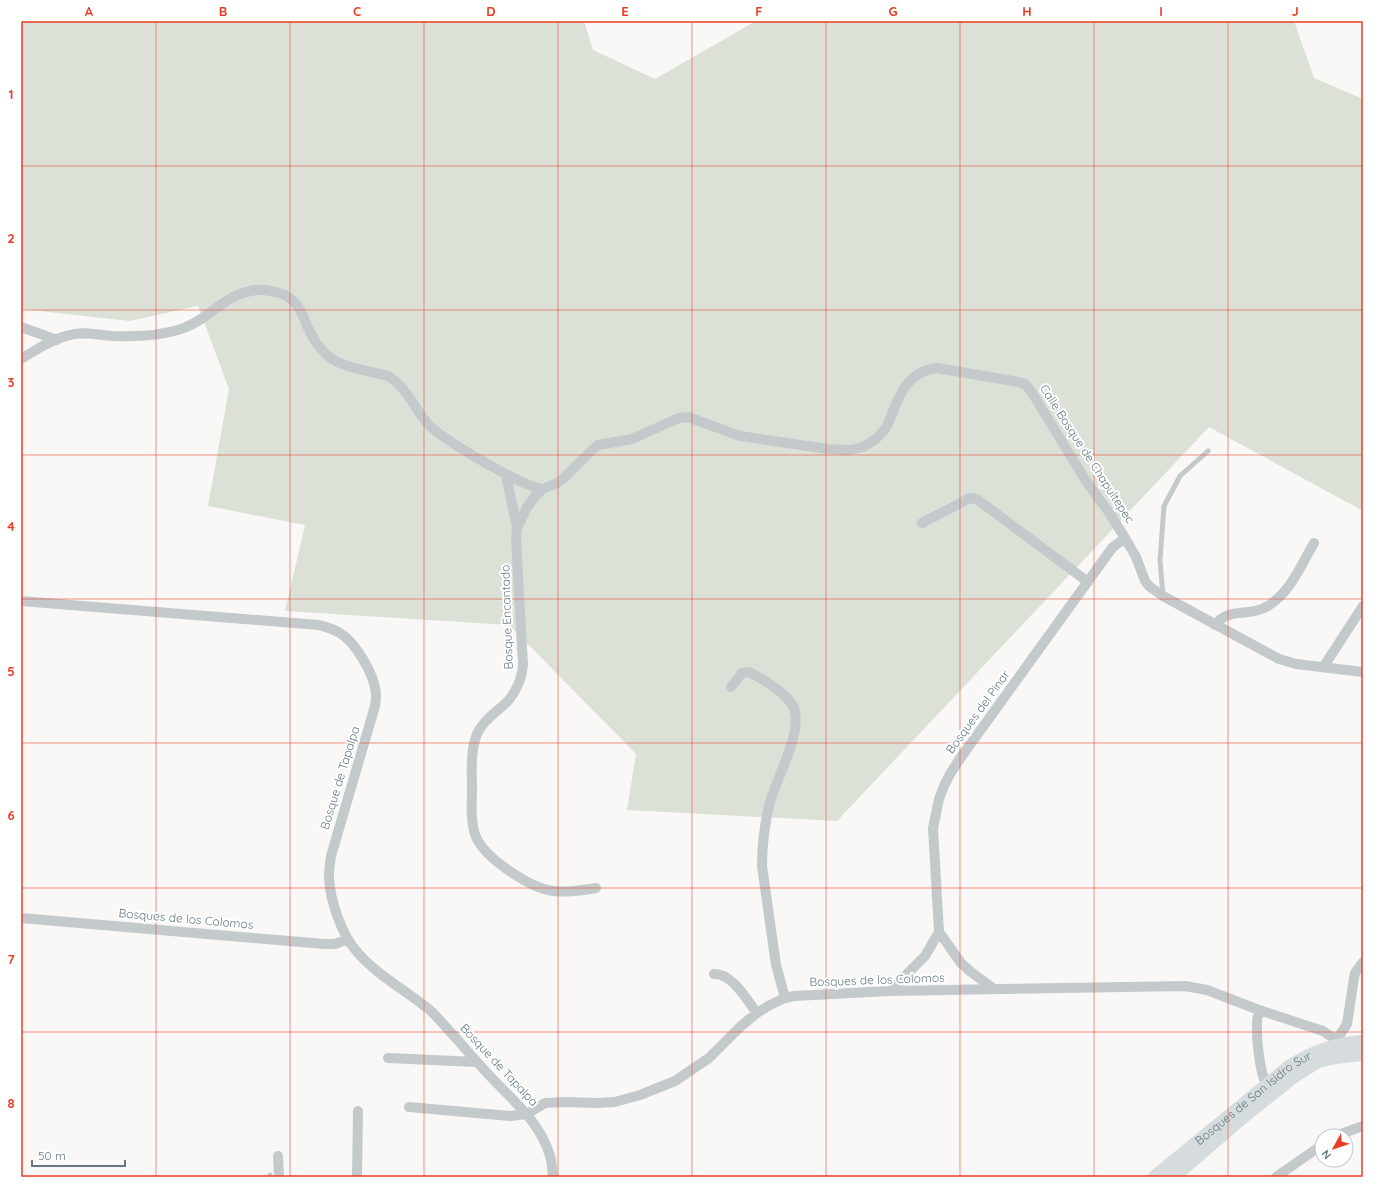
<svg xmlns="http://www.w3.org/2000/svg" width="1384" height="1198" font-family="Quicksand,sans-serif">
<rect width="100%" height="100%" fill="#f9f8f6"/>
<path fill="#dbe1d7" d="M21,21H584L593,50L655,79L756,21H1294L1314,78L1363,99V511L1209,427L837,821L627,810L636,754L509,625L285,611L305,525L208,506L229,389L198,306L130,321L21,309Z"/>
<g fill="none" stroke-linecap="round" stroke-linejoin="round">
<path stroke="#c4c9cc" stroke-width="5" d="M1163,595L1160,560L1164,506L1180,476L1208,451
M270,1175V1177"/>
<path stroke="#c4c9cc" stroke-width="10" d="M21,327L57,340
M21,359C36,350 52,339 70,335C84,331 98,335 112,336C135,337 160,336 181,329C212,319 228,288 264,290C271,291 279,292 285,295C302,305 302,316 310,332C314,340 321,350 328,356C345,369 368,370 388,376C406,386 414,408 427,423C441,439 523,487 543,489
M506,475L517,528L516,540L523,665C522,679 517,690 508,701C497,712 483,720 477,734C470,752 472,770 472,788C472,804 470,822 476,837C486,859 530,888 553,891C567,893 582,890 596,888
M922,523L968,499L973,498L978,500L1088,582
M517,528L526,509L536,495L543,489L557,483L564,478L591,451L598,445L632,439L679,418L688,417L740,436L828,449L850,450L863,447L876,439L886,428C898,402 903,372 937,368L1019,382L1025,384L1031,391L1086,481L1108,511L1125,538L1136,557L1145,581L1150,587L1163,596L1279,659L1296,664L1363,672
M21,601L319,625C326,627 334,629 340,633C356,643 374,674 376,693C376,697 376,702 375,706L331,856C330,863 329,870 329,877C330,901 342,936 358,953C379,977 409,992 432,1012C451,1032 469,1053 488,1074C511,1099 540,1121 550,1156C552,1162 552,1170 553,1177
M1215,625C1228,607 1249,617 1266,607C1290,594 1301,565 1314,543
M1324,666L1363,606
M731,687L742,673L749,672C763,679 788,694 794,708C803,731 777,778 770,802C765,822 762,844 762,866L776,965L785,998
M21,918L324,944H335L348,939
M714,974C732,973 747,1000 757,1013
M994,989L971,972L961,963L939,932L933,828L939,799L944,786L950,774L959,760L1107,555L1113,547L1125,538
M890,991L925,956L939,932
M1259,1010C1254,1027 1259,1075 1269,1090
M1336,1041L1347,1024L1354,978L1355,973L1363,962
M388,1058L477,1062
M409,1107L510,1116L527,1114L545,1103L567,1102L597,1103L615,1102L640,1095L675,1081L709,1058L741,1026L757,1013L770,1005L785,998L794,996L890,991L1185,986L1207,990L1259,1010L1323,1031L1333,1038L1342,1049
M1335,1136L1363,1126
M278,1156L279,1177
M357,1177L358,1111
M1276,1177L1322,1145"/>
<g stroke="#d6dbde" stroke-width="14">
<path id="s1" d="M1155,1177L1289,1067C1313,1052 1334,1044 1363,1042"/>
<path d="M1173,1177L1244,1116L1294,1076L1318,1061L1335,1057L1363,1054"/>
</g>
</g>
<path fill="none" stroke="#ea3c25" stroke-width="1" stroke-opacity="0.55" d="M156,21V1177M290,21V1177M424,21V1177M558,21V1177M692,21V1177M826,21V1177M960,21V1177M1094,21V1177M1228,21V1177M21,166H1363M21,310H1363M21,455H1363M21,599H1363M21,743H1363M21,888H1363M21,1032H1363"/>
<g text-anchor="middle" stroke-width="4" stroke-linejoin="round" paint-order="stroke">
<g font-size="12" fill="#637882" stroke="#fff">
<text transform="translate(1087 454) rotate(57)" y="4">Calle Bosque de Chapultepec</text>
<text transform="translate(507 617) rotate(-92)" y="4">Bosque Encantado</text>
<text transform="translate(978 712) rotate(-54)" y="4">Bosques del Pinar</text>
<text transform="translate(340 778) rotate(-73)" y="4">Bosque de Tapalpa</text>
<text transform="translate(186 919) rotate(5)" y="4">Bosques de los Colomos</text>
<text transform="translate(877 980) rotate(-2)" y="4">Bosques de los Colomos</text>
<text transform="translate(499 1065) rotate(47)" y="4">Bosque de Tapalpa</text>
<text dy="4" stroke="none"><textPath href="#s1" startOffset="126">Bosques de San Isidro Sur</textPath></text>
</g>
</g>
<rect width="1384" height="1198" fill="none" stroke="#ffffff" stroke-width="44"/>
<g transform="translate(1334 1148) rotate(230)"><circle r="19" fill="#ffffff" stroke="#c1c9cd"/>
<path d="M0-3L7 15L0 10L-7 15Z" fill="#ea3c25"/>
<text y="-6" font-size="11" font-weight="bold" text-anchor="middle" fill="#637882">N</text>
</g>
<path d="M32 1160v6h93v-6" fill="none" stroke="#637882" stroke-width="2"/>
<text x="38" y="1160" font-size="12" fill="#637882" stroke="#ffffff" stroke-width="3" paint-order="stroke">50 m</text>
<rect x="22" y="22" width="1340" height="1154" fill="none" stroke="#ea3c25" stroke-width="1.5"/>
<g font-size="13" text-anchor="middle" font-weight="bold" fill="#ea3c25">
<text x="89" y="16">A</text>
<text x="223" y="16">B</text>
<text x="357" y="16">C</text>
<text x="491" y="16">D</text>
<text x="625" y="16">E</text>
<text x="759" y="16">F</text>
<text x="893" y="16">G</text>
<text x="1027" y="16">H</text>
<text x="1161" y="16">I</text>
<text x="1295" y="16">J</text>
<text x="11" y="99">1</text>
<text x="11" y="243">2</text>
<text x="11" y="387">3</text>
<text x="11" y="531">4</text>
<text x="11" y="676">5</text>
<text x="11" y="820">6</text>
<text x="11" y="964">7</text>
<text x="11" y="1108">8</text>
</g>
</svg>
